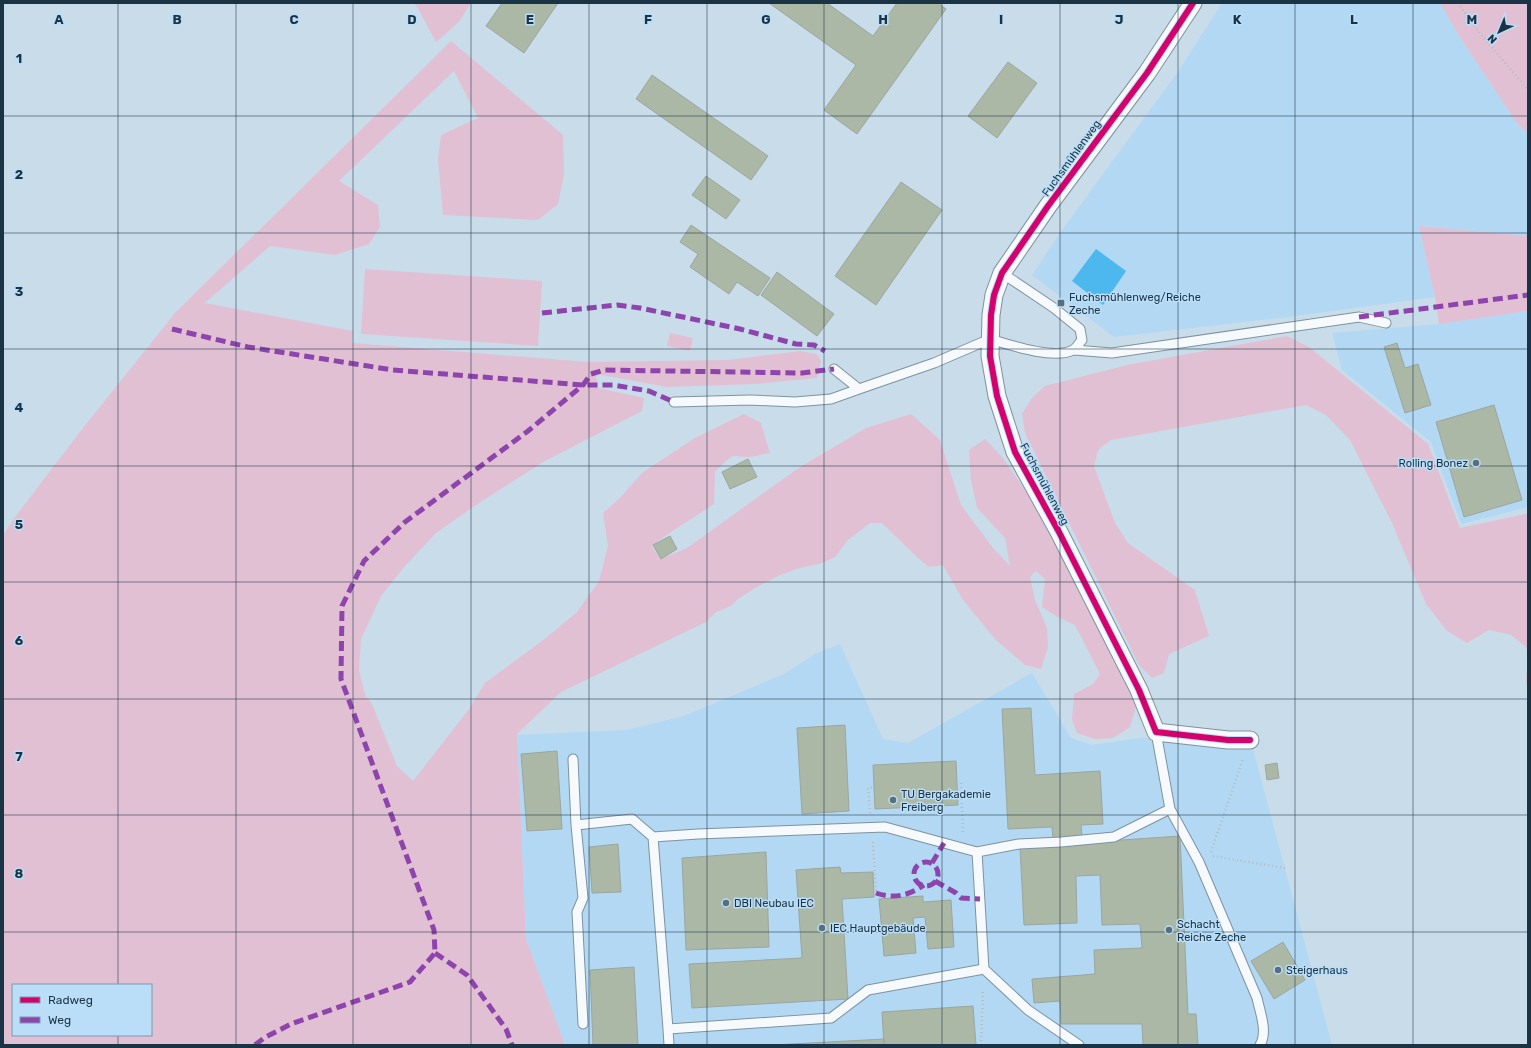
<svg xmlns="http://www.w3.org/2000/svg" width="1531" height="1048" font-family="Rubik,sans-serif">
<rect width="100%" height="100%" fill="#c9dcea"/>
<path fill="#b2d8f3" d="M1222,3H1440L1461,39L1516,122L1528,134V236L1419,226L1435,297L1288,317L1114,337L1032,275L1067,223L1178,72Z
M1528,311V507L1461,524L1431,442L1342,370L1332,333L1439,324Z
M840,644L883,739L908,743L1032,673L1071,738L1092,745L1141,738L1253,749L1332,1045H565L526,939L517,735L627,730L684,716L784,674L815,654Z"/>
<path fill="#e1c0d3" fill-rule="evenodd" d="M413,3H471L459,22L436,42L416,5Z
M1440,3H1528V134L1516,122L1461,39Z
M451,41L563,135L564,174L558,204L538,220L443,215L438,159L441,135L478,118L454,71L339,181L378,205L380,227L369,244L335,255L270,246L205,303L353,331L352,343L588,362L728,360L800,351L817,354L821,361L817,378L755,384L667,387L596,374L598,388L644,398L642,411L545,461L482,501L436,533L405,566L381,596L361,639L359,671L365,695L372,704L397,766L413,781L469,709L485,683L546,638L577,612L599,581L608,546L603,513L619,499L642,473L695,438L744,414L761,423L770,453L750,457L732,456L715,471L714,504C694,518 672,530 653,545L652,547L661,559L687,548L797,469L866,428L911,414L940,440L961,505L993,548L1010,566L1005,538L977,508L971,480L969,450L985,439L1002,457L1041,513L1137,704L1130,727L1113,738L1095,739L1077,733L1072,720L1074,694L1093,684L1100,674L1075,625L1056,616L1042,607L1045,579L1036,571L1030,577L1035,600L1047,628L1048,647L1041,669L1025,665L996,640L963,600L943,565L929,567L919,559L882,523H870L848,540L835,557L822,563L796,569L778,576L755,588L738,599L731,606L716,612L706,622L561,692L517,734L526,939L565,1045H3V535L15,517L83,428L175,313ZM13,985H151V1035H13Z
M1419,226L1528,236V311L1439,324L1435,297Z
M365,269L542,281L538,346L361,334Z
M670,333L693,338L690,351L667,346Z
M1287,336L1309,347L1428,444L1460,528L1525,514L1528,515V687L1526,682L1528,654L1526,647L1511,635L1489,630L1467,643L1447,631L1426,604L1392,523L1350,440L1326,415L1306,405L1111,440L1098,450L1094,466L1115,523L1128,543L1195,590L1209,636L1169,654L1164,673L1152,678L1139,665L1025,433L1022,414L1032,398L1045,386L1127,365Z"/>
<path fill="#4db8ee" d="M1096,249L1126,271L1103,305L1072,281Z"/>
<path fill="#abb8a6" stroke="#9ba6a0" d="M502,3H558L524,53L486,26Z
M769,3H827L873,36L897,3H938L946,9L857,134L824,110L856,65Z
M1008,62L1037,83L997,138L968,116Z
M652,75L768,156L751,180L636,99Z
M706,176L740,200L726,219L692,195Z
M901,182L942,210L876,305L835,276Z
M691,225L770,278L758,296L737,282L729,294L690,267L698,254L680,242Z
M777,272L834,314L817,336L761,295Z
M1397,343L1405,368L1418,364L1431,405L1405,413L1384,347Z
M1494,405L1522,500L1464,517L1436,422Z
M748,459L757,477L730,489L722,472Z
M670,536L677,549L661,559L653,545Z
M1031,708L1035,775L1100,771L1103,824L1081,825L1082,836L1053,839L1052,827L1008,829L1002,709Z
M845,725L849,811L802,814L797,728Z
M557,751L562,829L527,831L521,754Z
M956,761L958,805L875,809L873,765Z
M1277,763L1279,778L1267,780L1265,765Z
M1180,836L1188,1014H1196L1198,1045H1143L1142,1024H1061L1060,1001L1034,1003L1032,979L1095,974L1094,950L1142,948L1140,924L1102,925L1100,875L1076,876L1077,923L1024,925L1020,847Z
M618,844L621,892L592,893L589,847Z
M766,852L769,947L686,950L682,858Z
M840,867L841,873L873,872L874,897L842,899L848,999L692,1008L689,964L802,958L796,870Z
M923,896V902L951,900L954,947L928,949L925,917L913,918L916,953L884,956L879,899Z
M1283,942L1305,980L1274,999L1251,961Z
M634,967L638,1045H593L590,970Z
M973,1006L976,1045H884L882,1012Z
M884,1039V1045H773Z"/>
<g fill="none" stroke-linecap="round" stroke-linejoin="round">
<defs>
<path id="lane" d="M1074,350L1112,353L1359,317L1386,323
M834,369L859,389L934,363L990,339C1010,345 1054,360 1073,350C1077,348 1079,343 1082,340L1080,329L1054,308L1002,273
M674,402L750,400L795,402L831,399L859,389
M1156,732L1170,809L1199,862L1257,998C1260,1012 1268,1032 1260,1045
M573,759L576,825L632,819L653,837
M576,825L583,898L577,912L583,1024
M977,852L984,969
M668,1029L669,1045
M1079,1045L1028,1010L984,969L868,990L831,1018L668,1029L653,837L698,834L885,827L977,852L1019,844L1061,842L1114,837L1170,809"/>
<path id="street" d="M1193,3L1147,73L1048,206L1002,273L994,295L991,315L990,356L997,396L1015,452L1059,532L1139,690L1156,732L1228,740H1250"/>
</defs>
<use href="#lane" stroke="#7e92a0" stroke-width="11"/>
<use href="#street" stroke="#7e92a0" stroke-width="19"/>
<path stroke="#b3bcc3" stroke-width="2.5" stroke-dasharray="1 3" stroke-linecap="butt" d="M1458,3L1479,32L1528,90
M957,783H961L963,834
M870,813L868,788L874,787
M873,842L876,895
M1211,852L1243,759
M1213,856L1285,868
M981,1045L983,989"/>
<use href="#lane" stroke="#f7fafc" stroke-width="9"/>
<use href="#street" stroke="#f7fafc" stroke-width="17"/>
<path stroke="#8e44ad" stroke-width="5" stroke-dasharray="10 5" stroke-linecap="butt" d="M542,313L617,305L640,308L740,329L796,344L814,345L825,351
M1359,317L1528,295
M172,329L248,347L393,370L583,385H613L649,391L674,402
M914 874a12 12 0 1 1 24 0a12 12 0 1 1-24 0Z
M932,863L944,843
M935,881L956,893L961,898L980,899
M876,893C894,899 908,896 924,885
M435,953L467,975L506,1029L512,1045
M255,1045L264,1038L291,1024L410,982L435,953L434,930L341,679L342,606L364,561L405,522L528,431L583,385L591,374L604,370L802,373L834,369"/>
<defs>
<path id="cycleway" d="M1193,3L1147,73L1048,206L1002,273L994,295L991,315L990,356L997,396L1015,452L1059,532L1139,690L1156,732L1228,740H1250"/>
</defs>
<use href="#cycleway" stroke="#bbdef8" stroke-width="8"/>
<use href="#cycleway" stroke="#d6006c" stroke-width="6"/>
</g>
<path fill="none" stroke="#1b3445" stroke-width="1" stroke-opacity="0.55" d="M118,3V985M236,3V1045M353,3V1045M471,3V1045M589,3V1045M707,3V1045M824,3V1045M942,3V1045M1060,3V1045M1178,3V1045M1295,3V1045M1413,3V1045M3,116H1528M3,233H1528M3,349H1528M3,466H1528M3,582H1528M3,699H1528M3,815H1528M3,932H1528M118,1035V1045"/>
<g fill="#586f7f" stroke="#bbdef8" stroke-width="1.5">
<rect x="1057" y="299" width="8" height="8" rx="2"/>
<circle cx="1476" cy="463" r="4"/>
<circle cx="893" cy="800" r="4"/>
<circle cx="726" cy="903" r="4"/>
<circle cx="822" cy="928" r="4"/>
<circle cx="1169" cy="930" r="4"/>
<circle cx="1278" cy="970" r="4"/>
</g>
<g text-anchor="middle" stroke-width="3" stroke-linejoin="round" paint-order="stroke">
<g font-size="11" fill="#1b3445" stroke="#bbdef8">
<text transform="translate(1071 158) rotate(-54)" y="4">Fuchsmühlenweg</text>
<text transform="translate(1045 484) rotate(62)" y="4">Fuchsmühlenweg</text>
</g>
<g font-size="11" fill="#1b3445" stroke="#bbdef8" text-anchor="start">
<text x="1069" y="301">Fuchsmühlenweg/Reiche<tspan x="1069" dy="13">Zeche</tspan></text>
<text x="1468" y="467" text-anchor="end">Rolling Bonez</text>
<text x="901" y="798">TU Bergakademie<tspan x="901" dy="13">Freiberg</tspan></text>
<text x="734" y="907">DBI Neubau IEC</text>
<text x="1177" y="928">Schacht<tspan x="1177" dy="13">Reiche Zeche</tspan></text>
<text x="830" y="932">IEC Hauptgebäude</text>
<text x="1286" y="974">Steigerhaus</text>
</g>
</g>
<g font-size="13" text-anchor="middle" font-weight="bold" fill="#1b3445" stroke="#bbdef8" stroke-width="3" stroke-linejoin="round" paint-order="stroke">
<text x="59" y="24">A</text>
<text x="177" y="24">B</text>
<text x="294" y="24">C</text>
<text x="412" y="24">D</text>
<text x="530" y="24">E</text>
<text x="648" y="24">F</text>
<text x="766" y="24">G</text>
<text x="883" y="24">H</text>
<text x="1001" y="24">I</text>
<text x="1119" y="24">J</text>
<text x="1237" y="24">K</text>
<text x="1354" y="24">L</text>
<text x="1472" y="24">M</text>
<text x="19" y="63">1</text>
<text x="19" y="179">2</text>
<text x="19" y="296">3</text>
<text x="19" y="412">4</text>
<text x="19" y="529">5</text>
<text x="19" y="645">6</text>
<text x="19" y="761">7</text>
<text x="19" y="878">8</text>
</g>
<rect width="1531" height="1048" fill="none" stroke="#1b3445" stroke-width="8"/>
<rect x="12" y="984" width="140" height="52" fill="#bbdef8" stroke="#7b9ab0"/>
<rect x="20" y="997" width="20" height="6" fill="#d6006c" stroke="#7b9ab0"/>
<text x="48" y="1004" font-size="12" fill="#1b3445">Radweg</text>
<rect x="20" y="1017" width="20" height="6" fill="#8e44ad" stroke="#7b9ab0"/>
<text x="48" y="1024" font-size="12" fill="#1b3445">Weg</text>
<g transform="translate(1499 32) rotate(224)" stroke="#bbdef8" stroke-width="3" paint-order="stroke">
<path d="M0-3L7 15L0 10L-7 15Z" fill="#1b3445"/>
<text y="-6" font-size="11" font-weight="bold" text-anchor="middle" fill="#1b3445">N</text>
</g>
</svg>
